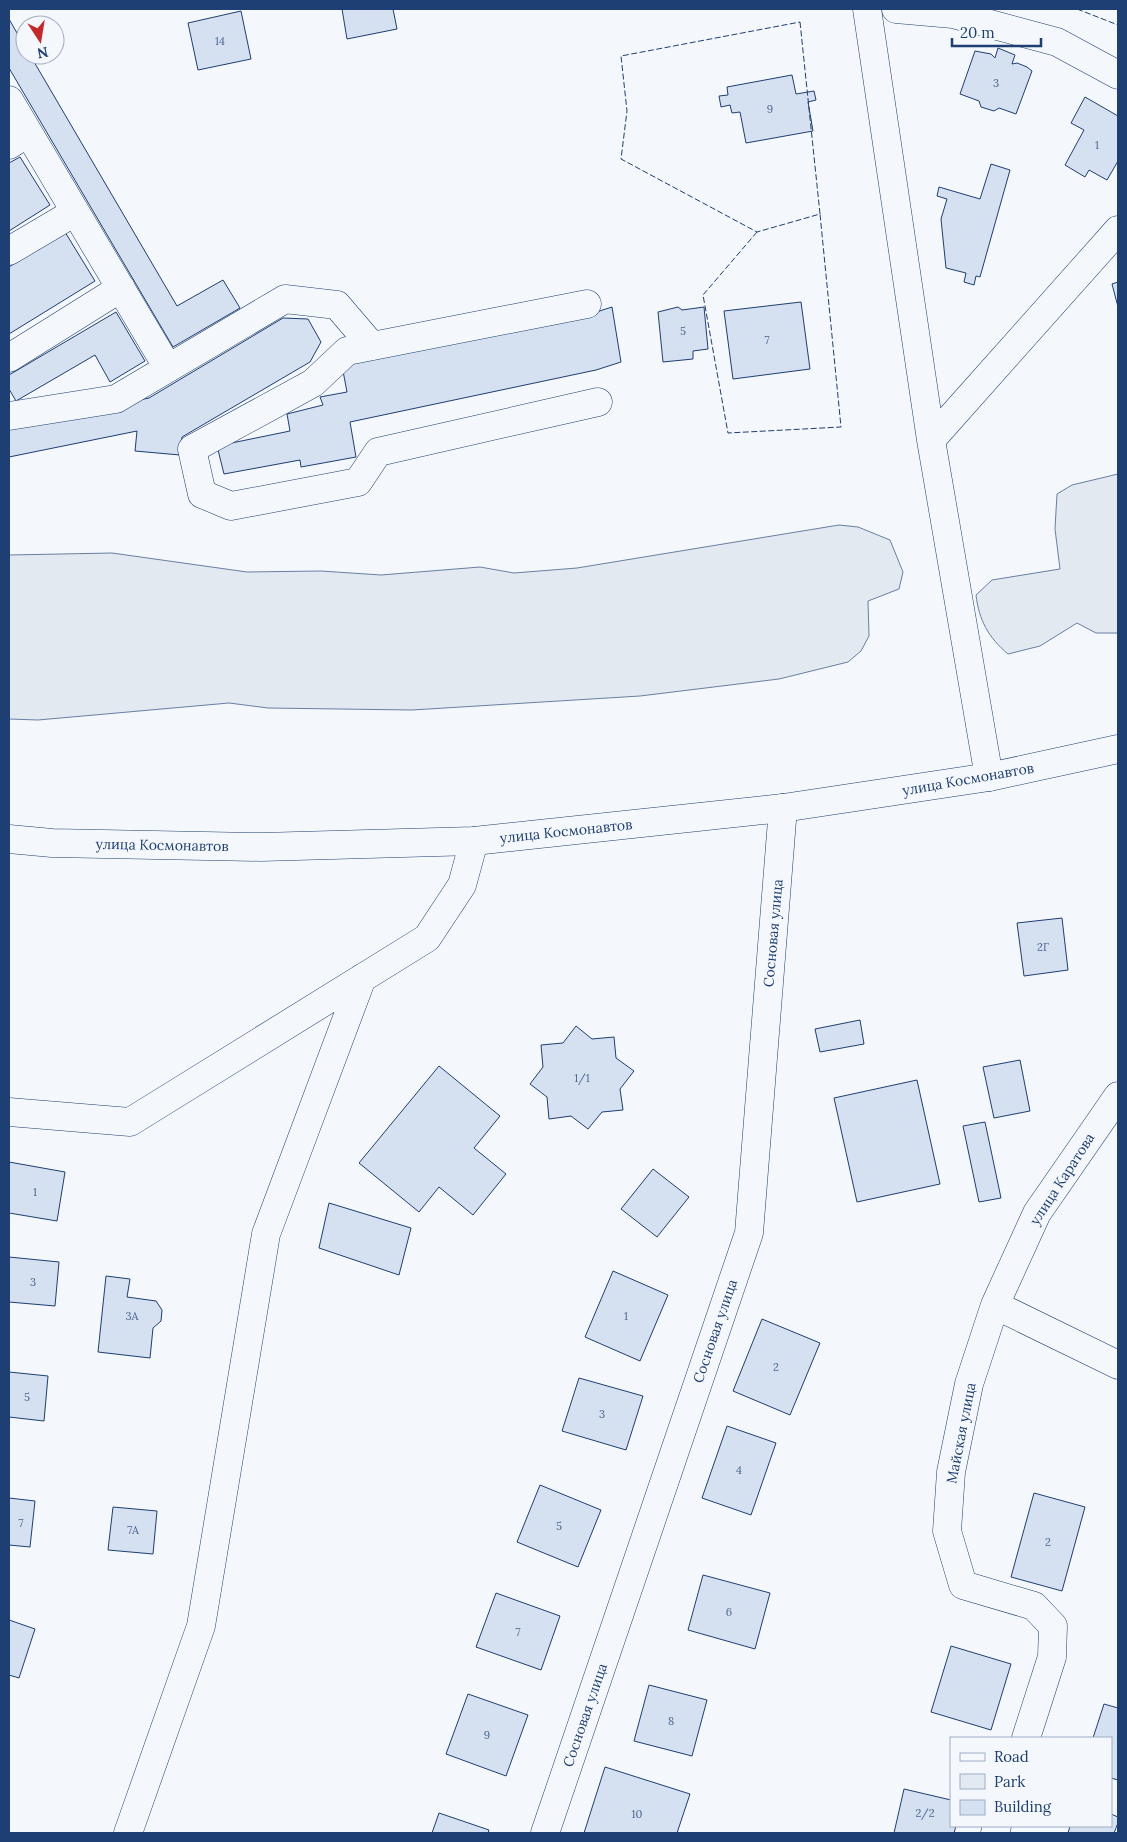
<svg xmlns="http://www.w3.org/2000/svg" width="1127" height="1842" font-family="Lora,serif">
<rect width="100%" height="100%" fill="#f4f7fb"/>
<path fill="#e3e9f0" stroke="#687fa3" d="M1118,474V633H1096L1077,623L1040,646L1008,654C988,637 979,620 976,595L992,580L1060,569L1055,529L1057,494L1072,485Z
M839,525L858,527L890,540L903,572L899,589L868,601L869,636L861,651L848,662L779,679L640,696L412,710L268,708L229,703L38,720L9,719V555L112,553L247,572L321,571L381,575L480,567L514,573L577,568Z"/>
<path fill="#d5e0f0" stroke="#1d3f73" d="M342,9H393L397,29L347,39Z
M241,11L251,59L198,70L188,23Z
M9,19L25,47V55H30L177,306L223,280L240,308L173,347L9,68Z
M998,48L1015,55L1012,64L1017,63L1027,67L1032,71L1016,114L999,108L994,111L981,107L979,101L960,94L975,51L991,54L995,58Z
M792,75L796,94L814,91L816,100L808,102L813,131L746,143L740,112L732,113L730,105L721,107L719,96L728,95L727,87Z
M1085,97L1118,116V161L1107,180L1089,170L1085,177L1065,165L1084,130L1071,123Z
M20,157L50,205L9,231V163Z
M991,164L1010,170L980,277L976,276L974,285L964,282L966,273L946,268L941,219L947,199L937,196L939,187L980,199Z
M65,232L95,281L9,334V267Z
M1118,282V307L1112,284Z
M801,302L810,369L733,379L724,311Z
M612,307L621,362L596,370L350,422L356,457L301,467L300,460L224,474L217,446L290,431L287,414L323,405L320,397L347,392L343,371L348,364L584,316Z
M678,307L682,310L704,307L708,349L693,351V359L663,362L658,312Z
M116,312L145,361L110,382L95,355L16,401L9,389V375Z
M283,318L308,319L321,342L310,362L182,437L180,455L135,451L137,431L9,457V427L149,398Z
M1062,918L1068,970L1024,976L1017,923Z
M860,1020L864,1044L820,1052L815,1029Z
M576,1026L592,1039L614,1037L616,1058L634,1071L620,1089L623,1110L602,1112L588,1129L571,1116L549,1119L547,1097L530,1084L543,1067L541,1045L563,1043Z
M1020,1060L1030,1111L994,1118L983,1067Z
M439,1066L500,1116L474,1148L506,1174L473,1215L439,1187L419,1212L359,1163Z
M917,1080L940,1184L857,1202L834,1098Z
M985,1122L1001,1198L979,1202L963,1126Z
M9,1162L65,1172L57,1221L9,1213Z
M653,1169L689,1197L657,1237L621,1209Z
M329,1203L411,1228L399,1275L319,1248Z
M9,1257L59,1262L55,1306L9,1302Z
M613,1271L668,1295L640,1361L585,1337Z
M106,1276L130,1279L127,1297L156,1301L162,1310L161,1321L153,1328L150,1358L98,1352Z
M762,1319L820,1343L790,1415L733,1391Z
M9,1372L48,1376L44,1421L9,1417Z
M579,1378L643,1396L626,1450L562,1431Z
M727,1426L776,1443L751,1515L702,1498Z
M540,1485L601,1510L578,1567L517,1542Z
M1034,1493L1085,1507L1062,1591L1011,1577Z
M9,1498L35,1501L30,1547L9,1545Z
M113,1507L157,1511L153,1554L108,1550Z
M703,1575L770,1593L755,1649L688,1630Z
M496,1593L560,1616L541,1670L476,1647Z
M9,1620L35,1629L19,1678L9,1675Z
M951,1646L1011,1664L991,1730L931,1712Z
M649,1685L707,1700L692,1756L634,1741Z
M468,1694L528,1715L506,1776L446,1754Z
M1104,1704L1118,1708V1780L1111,1778V1738H1093Z
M605,1767L690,1794L677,1833H584Z
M904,1789L951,1800V1826H956L954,1833H894Z
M439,1813L489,1830L488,1833H432Z
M1111,1814L1118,1817V1823L1114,1833H1068L1070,1826H1111Z"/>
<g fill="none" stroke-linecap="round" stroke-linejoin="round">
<defs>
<path id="minor" d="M867,9L931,440L989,777
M896,9L953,14L1057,42L1118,75
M9,100L168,368
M9,145L28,133
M9,251L75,212
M587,304L347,351L313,383L192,449L202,494L231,506L358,482L378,452L598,402
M9,358L121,288
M9,416L116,399L285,299L337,305L372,346
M931,440L1118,230
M9,1112L130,1122L427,938L462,885L474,841
M995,1305L1118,1365
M1026,1738L1052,1657L1053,1626L1034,1606L963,1585L947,1531L951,1472L969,1384L995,1305L1037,1213L1118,1096
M128,1833L201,1626L266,1234L362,978
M545,1833L749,1233L783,808
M995,1833L997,1826"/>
<path id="major" d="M9,839L52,843L261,847L474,841L783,808L989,777L1118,749"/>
</defs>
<use href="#minor" stroke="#1d3f73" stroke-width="29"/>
<use href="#major" stroke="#1d3f73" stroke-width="29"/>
<use href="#minor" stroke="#f4f7fb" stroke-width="28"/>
<use href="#major" stroke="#f4f7fb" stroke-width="28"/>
<path stroke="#1d3f73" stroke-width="1" stroke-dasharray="6 2.5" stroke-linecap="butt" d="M1077,9L1118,25
M800,22L820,214L757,232L621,159L627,111L621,56Z
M757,232L703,295L728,433L841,427L820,214"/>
</g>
<g text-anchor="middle" stroke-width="4" stroke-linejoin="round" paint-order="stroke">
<g font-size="11" fill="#4b6792">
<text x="220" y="45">14</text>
<text x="996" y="87">3</text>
<text x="770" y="113">9</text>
<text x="1097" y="149">1</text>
<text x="683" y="335">5</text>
<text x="767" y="344">7</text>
<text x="1043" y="951">2Г</text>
<text x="582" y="1082">1/1</text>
<text x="35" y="1196">1</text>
<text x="33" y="1286">3</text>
<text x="132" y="1320">3А</text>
<text x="626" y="1320">1</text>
<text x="776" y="1371">2</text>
<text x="27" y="1401">5</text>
<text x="602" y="1418">3</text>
<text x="739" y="1474">4</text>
<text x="21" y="1527">7</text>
<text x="559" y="1530">5</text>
<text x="133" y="1534">7А</text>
<text x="1048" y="1546">2</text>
<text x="729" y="1616">6</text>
<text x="518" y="1636">7</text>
<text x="671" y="1725">8</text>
<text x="487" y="1739">9</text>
<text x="925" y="1817">2/2</text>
<text x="637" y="1818">10</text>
</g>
<g font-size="14" fill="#1d3f73" stroke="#f4f7fb">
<text transform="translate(968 779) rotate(-10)" y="5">улица Космонавтов</text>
<text transform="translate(566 831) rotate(-6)" y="5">улица Космонавтов</text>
<text transform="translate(162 845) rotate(1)" y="5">улица Космонавтов</text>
<text transform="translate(773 933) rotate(-85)" y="5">Сосновая улица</text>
<text transform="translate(1062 1179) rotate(-57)" y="5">улица Каратова</text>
<text transform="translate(715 1331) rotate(-71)" y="5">Сосновая улица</text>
<text transform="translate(961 1433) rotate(-79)" y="5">Майская улица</text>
<text transform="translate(585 1715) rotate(-71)" y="5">Сосновая улица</text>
</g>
</g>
<rect width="1127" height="1842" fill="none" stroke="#1d3f73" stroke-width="20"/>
<rect x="950" y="1737" width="162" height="90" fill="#f4f7fb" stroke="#9eadc5"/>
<rect x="960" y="1753" width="25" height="8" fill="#f4f7fb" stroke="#9eadc5"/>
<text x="994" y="1762" font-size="15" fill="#1d3f73">Road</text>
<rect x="960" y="1774" width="25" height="15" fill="#e3e9f0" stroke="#9eadc5"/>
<text x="994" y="1787" font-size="15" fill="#1d3f73">Park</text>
<rect x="960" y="1800" width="25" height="15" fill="#d5e0f0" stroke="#9eadc5"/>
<text x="994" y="1812" font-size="15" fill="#1d3f73">Building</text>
<g transform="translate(40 40) rotate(168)"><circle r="24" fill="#f4f7fb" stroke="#9eadc5"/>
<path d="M0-4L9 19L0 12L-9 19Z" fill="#c62828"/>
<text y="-8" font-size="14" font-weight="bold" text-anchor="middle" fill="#1d3f73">N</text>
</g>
<path d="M952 38v8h89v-8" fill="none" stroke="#1d3f73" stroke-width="2.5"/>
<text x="960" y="38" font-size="15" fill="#1d3f73" stroke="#f4f7fb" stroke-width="4" paint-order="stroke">20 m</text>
</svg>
